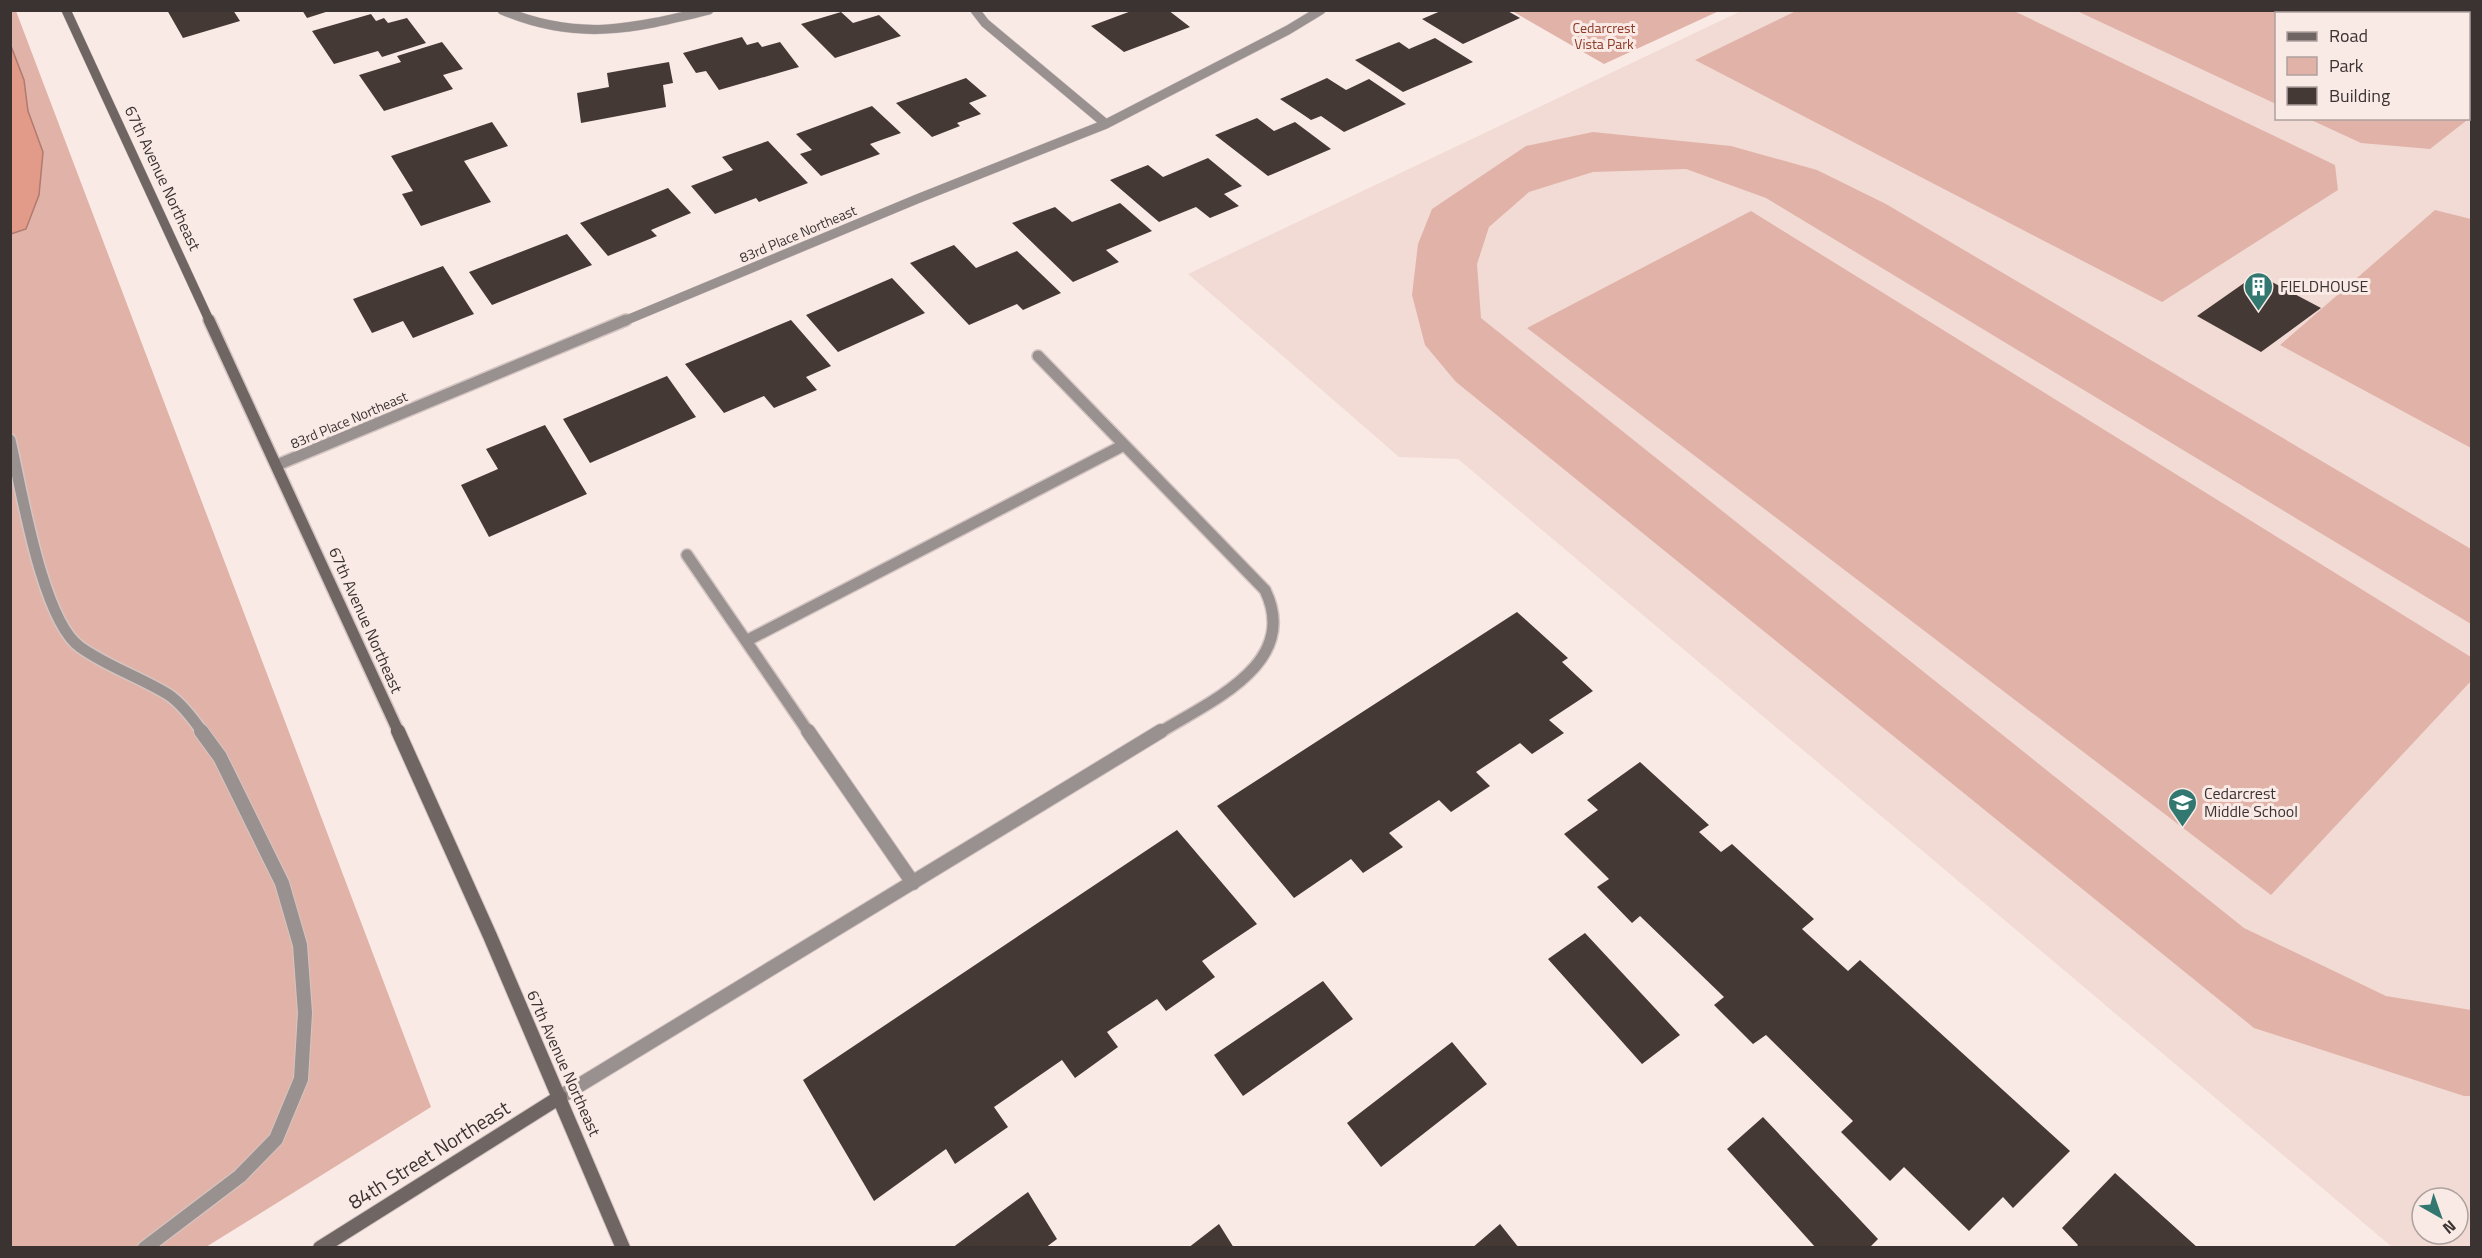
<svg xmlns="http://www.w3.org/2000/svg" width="2482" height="1258" font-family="'Titillium Web',sans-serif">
<rect width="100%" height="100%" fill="#faeae6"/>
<path fill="#f2dbd5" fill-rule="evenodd" d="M1741,11H2471V1247H2392L1458,459L1399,457L1188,274ZM2276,14H2468V118H2276ZM2422,1198H2458V1234H2422Z"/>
<path fill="#e1b3a8" d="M1798,10L2014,11L2335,165L2338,190L2162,302L1695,60Z
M10,11H16L431,1107L206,1247H11Z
M1512,11H1719L1604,64Z
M2077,11H2471V117L2430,149L2361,143L2309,119L2468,118V14H2276V104Z
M1593,132L1731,146L1817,170L1886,204L2471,549V624L1766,198L1686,169L1593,172L1529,192L1489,227L1477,264L1481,318L2244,928L2386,996L2471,1010V1096H2464L2254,1028L1456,382L1425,345L1412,295L1418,244L1432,209L1526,146Z
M2435,210L2471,219V448L2280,345Z
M1751,211L2471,657V681L2271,895L1527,328Z"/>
<path fill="#e29a89" stroke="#b07b6f" stroke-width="1.5" d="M11,46L24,80L28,111L43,152L39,195L26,229L11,234Z"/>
<path fill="#453936" d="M167,10H233L240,21L183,38Z
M302,10H329V11L307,18Z
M1134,10H1168L1190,27L1124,52L1091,26Z
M1443,10H1506L1520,18L1463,44L1422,19Z
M841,12L853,23L879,15L901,36L835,58L801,24Z
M371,14L376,21L384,18L388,23L407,18L426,43L382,57L378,51L334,64L312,31Z
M742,37L747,45L758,42L762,47L780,42L799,67L719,90L706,71L696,73L683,53Z
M1435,38L1473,62L1403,92L1355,60L1399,42L1409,49Z
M442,42L463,69L443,75L453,89L384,111L359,75L401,62L397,56Z
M669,62L673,83L663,85L666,107L581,123L577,93L609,87L607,73Z
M966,78L987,96L969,103L981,114L957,123L960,126L932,137L896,103Z
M1327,78L1346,90L1369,79L1406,104L1344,132L1321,116L1311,120L1280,99Z
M872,106L901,133L870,144L880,154L821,176L800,154L812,150L796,134Z
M1257,118L1274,131L1295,122L1331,149L1268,176L1215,135Z
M492,122L508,146L464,161L491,202L421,226L402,194L413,191L391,156Z
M768,141L808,183L759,202L756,198L715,214L691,186L733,170L722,157Z
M1208,158L1242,186L1224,194L1239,206L1210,218L1196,207L1159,222L1110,180L1148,165L1163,177Z
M668,188L691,213L651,230L657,236L608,256L580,223Z
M1120,203L1152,231L1106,250L1119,262L1073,282L1012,223L1055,207L1072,222Z
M567,234L592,265L492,305L469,272Z
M954,245L976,268L1017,251L1061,293L1023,310L1017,304L969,325L910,263Z
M443,266L474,314L413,338L403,321L372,333L353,299Z
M2257,274L2321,308L2261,352L2197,316Z
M892,278L925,313L838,352L806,315Z
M791,320L831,366L806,377L817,390L774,408L764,396L724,413L685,364Z
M667,376L696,417L590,463L563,419Z
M545,425L587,494L489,537L461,485L498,469L486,449Z
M1517,612L1568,658L1562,662L1593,691L1549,720L1564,733L1532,754L1520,743L1476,772L1490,786L1451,812L1439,800L1389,833L1403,847L1363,873L1351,859L1294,898L1217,806Z
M1640,762L1709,825L1699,832L1721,852L1732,844L1814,919L1802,929L1848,971L1860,960L2070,1151L2013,1208L2003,1197L1969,1231L1904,1167L1890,1181L1841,1132L1853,1121L1766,1035L1753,1044L1714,1005L1724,997L1640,916L1632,923L1597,887L1609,879L1564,834L1598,810L1587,800Z
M1177,830L1257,924L1202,961L1215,977L1166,1011L1157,999L1107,1032L1118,1047L1075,1078L1062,1060L994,1107L1008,1127L955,1164L946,1149L874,1201L803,1080Z
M1585,933L1680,1035L1642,1064L1548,959Z
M1323,981L1353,1019L1243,1096L1214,1055Z
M1452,1042L1487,1084L1381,1167L1347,1123Z
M1763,1117L1878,1239L1869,1248H1816L1727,1149Z
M2115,1173L2198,1248H2075L2078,1245L2062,1228Z
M1028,1192L1057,1239L1045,1248H952Z
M1219,1224L1234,1248H1188Z
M1500,1224L1519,1248H1472Z"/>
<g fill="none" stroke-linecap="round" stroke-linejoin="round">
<defs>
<path id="lane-far1" d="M1038,356L1265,590C1301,664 1210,701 1159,733
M10,440C21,487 42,620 80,647C108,667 140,677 169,695C182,704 194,720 203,733
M687,555L809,733
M746,641L1124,445"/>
<path id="lane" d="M808,731L913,883
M560,1097L1161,731
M145,1248L240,1176L276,1139L301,1079L305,1013L300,945L282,883L220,757L201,731"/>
<path id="street-far1" d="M502,10C577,42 633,29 709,10
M975,10L985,23L1106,124
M622,322L917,199L1106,124L1288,30L1321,10"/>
<path id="street" d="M277,465L626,320"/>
<path id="secondary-far2" d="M66,10L210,322"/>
<path id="secondary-far1" d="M209,320L399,733"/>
<path id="secondary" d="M398,731L490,936L623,1248
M320,1248L560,1097"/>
</defs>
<use href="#lane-far1" stroke="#d4c5c2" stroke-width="14"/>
<use href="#lane" stroke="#d4c5c2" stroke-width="16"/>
<use href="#street-far1" stroke="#d4c5c2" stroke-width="10"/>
<use href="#street" stroke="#d4c5c2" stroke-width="14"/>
<use href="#secondary-far2" stroke="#d4c5c2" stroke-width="10"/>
<use href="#secondary-far1" stroke="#d4c5c2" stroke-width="14"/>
<use href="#secondary" stroke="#d4c5c2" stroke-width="16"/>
<use href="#lane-far1" stroke="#989190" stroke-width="11"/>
<use href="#lane" stroke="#989190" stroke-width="14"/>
<use href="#street-far1" stroke="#989190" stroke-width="9"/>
<use href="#street" stroke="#989190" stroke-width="11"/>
<use href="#secondary-far2" stroke="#6f6663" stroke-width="9"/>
<use href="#secondary-far1" stroke="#6f6663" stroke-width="11"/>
<use href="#secondary" stroke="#6f6663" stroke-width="14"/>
</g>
<defs>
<symbol id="building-pin" viewBox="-11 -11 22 30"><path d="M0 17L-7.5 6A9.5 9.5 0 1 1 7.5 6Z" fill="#327870" stroke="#faeae6"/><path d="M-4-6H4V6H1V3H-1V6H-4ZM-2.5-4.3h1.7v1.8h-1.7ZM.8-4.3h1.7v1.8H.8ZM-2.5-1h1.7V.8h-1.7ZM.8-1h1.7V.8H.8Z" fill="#fff"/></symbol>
<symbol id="school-pin" viewBox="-11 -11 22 30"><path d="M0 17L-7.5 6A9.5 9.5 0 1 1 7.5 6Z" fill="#327870" stroke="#faeae6"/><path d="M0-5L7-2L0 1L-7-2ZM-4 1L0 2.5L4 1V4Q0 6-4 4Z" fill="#fff"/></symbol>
</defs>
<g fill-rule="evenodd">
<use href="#building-pin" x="2242" y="270" width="33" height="45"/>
<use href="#school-pin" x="2166" y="786" width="33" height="45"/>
</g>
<g text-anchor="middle" stroke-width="6" stroke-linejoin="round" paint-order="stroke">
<g font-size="14" fill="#8d3825" stroke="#faeae6">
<text x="1604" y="33">Cedarcrest<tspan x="1604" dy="16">Vista Park</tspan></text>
</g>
<g font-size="14" fill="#3a3332" stroke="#faeae6">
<text transform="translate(798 234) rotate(-23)" y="5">83rd Place Northeast</text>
<text transform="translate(349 420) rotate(-23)" y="5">83rd Place Northeast</text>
</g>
<g font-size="16" fill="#3a3332" stroke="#faeae6">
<text transform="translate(163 178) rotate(65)" y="6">67th Avenue Northeast</text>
<text transform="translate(366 620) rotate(66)" y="6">67th Avenue Northeast</text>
<text transform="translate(564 1063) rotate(66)" y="6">67th Avenue Northeast</text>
</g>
<g font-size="16" fill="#3a3332" stroke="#faeae6" text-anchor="start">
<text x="2280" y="292">FIELDHOUSE</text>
<text x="2204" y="799">Cedarcrest<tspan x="2204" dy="18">Middle School</tspan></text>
</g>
<g font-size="20" fill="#3a3332" stroke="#faeae6">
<text transform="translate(429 1155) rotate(-32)" y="7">84th Street Northeast</text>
</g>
</g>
<rect width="2482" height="1258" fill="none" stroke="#3a3332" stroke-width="24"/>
<rect x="2275" y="12" width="195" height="108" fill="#faeae6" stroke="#ada19e" stroke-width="1.5"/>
<rect x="2287" y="32" width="30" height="9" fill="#6f6663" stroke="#ada19e" stroke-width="1.5"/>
<text x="2329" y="42" font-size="18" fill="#3a3332">Road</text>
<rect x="2287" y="57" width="30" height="18" fill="#e1b3a8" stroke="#ada19e" stroke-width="1.5"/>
<text x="2329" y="72" font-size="18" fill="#3a3332">Park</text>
<rect x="2287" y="87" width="30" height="18" fill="#453936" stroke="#ada19e" stroke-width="1.5"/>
<text x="2329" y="102" font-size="18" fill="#3a3332">Building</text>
<g transform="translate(2440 1216) rotate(140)"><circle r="28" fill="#faeae6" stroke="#ada19e" stroke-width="1.5"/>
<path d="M0-4.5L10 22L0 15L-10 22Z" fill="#327870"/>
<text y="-9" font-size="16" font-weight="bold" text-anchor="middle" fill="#3a3332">N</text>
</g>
</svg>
